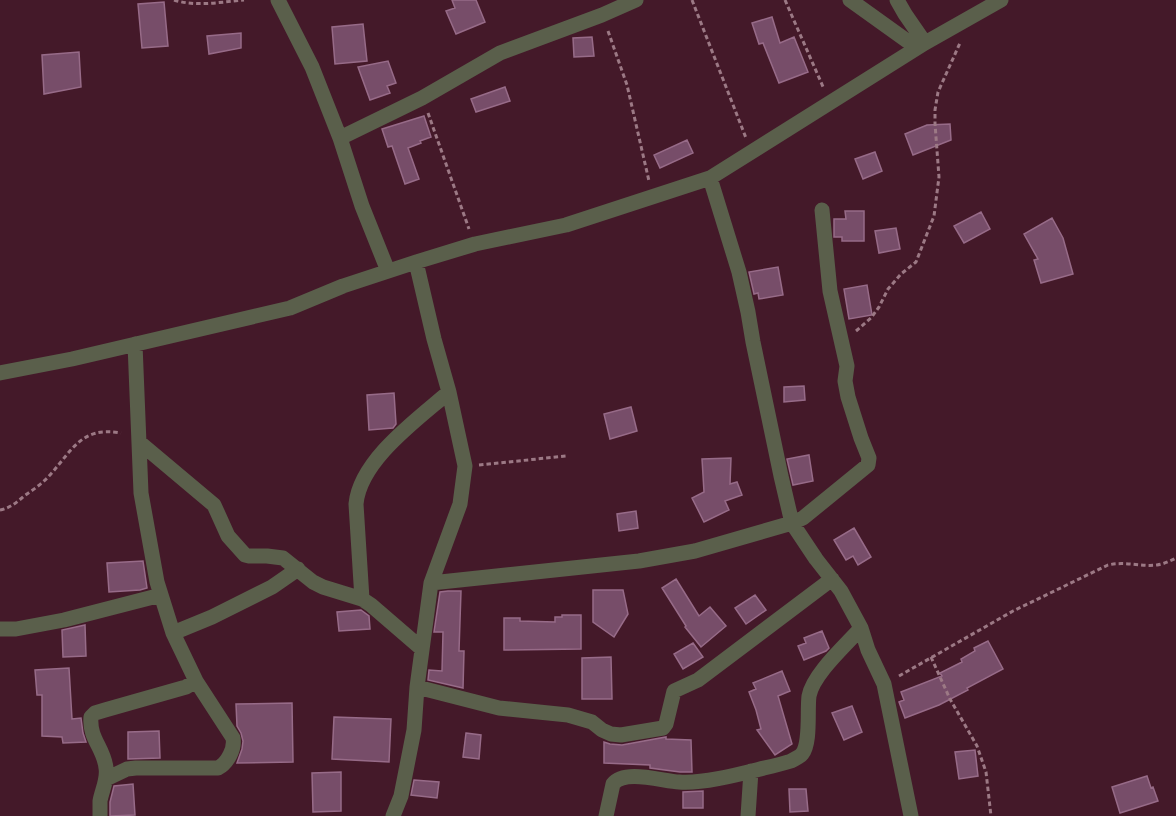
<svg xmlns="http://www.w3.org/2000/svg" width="1176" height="816" font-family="'Source Sans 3',sans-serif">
<rect width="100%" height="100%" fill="#441929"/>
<path fill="#774d69" stroke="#976b88" stroke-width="1.5" d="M452,0H476L485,22L456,34L446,11L455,8Z
M164,2L168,46L142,48L138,4Z
M772,17L780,43L794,37L808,72L779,83L763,43L759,44L752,23Z
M363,24L367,61L335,64L332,27Z
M241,33V48L209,54L207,36Z
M592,37L594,56L574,57L573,38Z
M79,52L81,87L44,94L42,55Z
M388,61L396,83L387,86L390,93L370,100L358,67Z
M505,87L510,101L476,112L471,99Z
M424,116L431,137L420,141L421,143L408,148L419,179L405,184L392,146L388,147L382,129Z
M950,124L951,140L913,155L905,134L927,125Z
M687,140L693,153L660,168L654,155Z
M875,152L882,171L863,179L855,159Z
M845,211H864V241H842V237H834V219H846Z
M981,212L990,229L964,243L954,226Z
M1052,218L1063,238L1073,274L1041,283L1034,260L1038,259L1024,234Z
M896,228L900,249L879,253L875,231Z
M778,267L783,295L759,299L758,293L754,294L749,272Z
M867,285L872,315L849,319L844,289Z
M804,386L805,400L784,402V387Z
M394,393L396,424L393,428L369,430L367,395Z
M631,407L637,431L610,439L604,414Z
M809,455L813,481L793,485L787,459Z
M731,458L730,484L737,482L742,495L725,501L729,510L704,522L692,498L704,492L702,459Z
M636,511L638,528L619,531L617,514Z
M854,528L871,557L858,565L853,556L846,560L834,540Z
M143,561L147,588L140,590L109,592L107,563Z
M676,579L699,616L710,607L726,626L701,647L685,627L686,626L662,588Z
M593,590H623L628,614L614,637L593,622Z
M448,591H461L459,651H464L463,688L428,680L429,670L442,671L443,632H434L440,592Z
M755,595L766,610L746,624L735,608Z
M361,610L369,616L370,629L339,631L337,612Z
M562,615H581V649L504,650V618H520V621L555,622V617H562Z
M85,625L86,656L63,657L62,630Z
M822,631L829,648L826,651L804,660L798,646L806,643L804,638Z
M988,641L1003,669L967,688L968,690L939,705L905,718L899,702L904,700L901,692L942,676L940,673L962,662L961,659L975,651L974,648Z
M693,643L703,657L683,669L674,654Z
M611,657L612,699H582V658Z
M69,668L72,719L81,718L83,733L86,742L63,743L62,737L42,736V695H37L35,670Z
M782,671L790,691L778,696L792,744L775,755L757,730L761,729L756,710L749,692L756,689L753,683Z
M292,703L293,762L237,763L242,749L243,741L241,733L237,726L236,704Z
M852,706L862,732L844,740L832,713Z
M334,717L391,719L389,762L332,759Z
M159,731L160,758L128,759V732Z
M466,733L481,735L479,759L463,757Z
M666,737V739L691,740L692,772H680L650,768V765L604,763V742L610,744L622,745Z
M975,750L978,776L959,779L955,752Z
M341,772V811L313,812L312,773Z
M1147,776L1151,788L1153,787L1158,801L1120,813L1112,787Z
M414,780L439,782L437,798L411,795Z
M133,784L135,815L110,816V802L114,786Z
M789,789H806L808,811L790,812Z
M703,791V808H683V792Z"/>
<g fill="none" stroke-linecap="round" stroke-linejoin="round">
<path stroke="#9c7985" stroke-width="3" stroke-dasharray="4.5 3" stroke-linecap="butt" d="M174,0C196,7 221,2 244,0
M692,0L746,138
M785,0L824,89
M608,31L627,85L649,181
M428,113L469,229
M856,331L871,318L879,307L888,289L901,274L916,262L934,216L939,177L935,124V110L938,92L960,43
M479,465L566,456
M0,510C10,508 16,503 24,496C33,490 43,483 50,475C73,449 82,426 121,433
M931,657L950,699L977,746L986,772L991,816
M899,676L1013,611L1108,565C1125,561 1141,567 1157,565C1164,564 1170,561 1176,558"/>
<path stroke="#5a5f4b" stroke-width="15" d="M278,0L312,67L340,138L362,206L388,271
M850,0L917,48
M897,0L905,14L925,43
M340,138L422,98L500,53L602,15L636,0
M710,178L739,272L748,312L753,342L781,476L792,523L816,559L841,591L861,628L868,650L884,684L911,816
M0,373L72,359L290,308L343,286L416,262L475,244L566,225L710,178L925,43L1001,0
M139,442L214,505L228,536L245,555L249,556H267L283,558L313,582L323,587L362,599L371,605L422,649
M431,583L639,561L695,551L792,523L803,518L868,465L869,458L861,438L848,397L845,381L847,366L830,291L822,210
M362,599L356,504C360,460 418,419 449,392
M0,629H16L64,620L161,595
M173,633L212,617L272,587L298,569
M417,687L499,708L568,715L592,722L602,730L611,734L621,735L663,728L666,724L674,691L698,680L832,579
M106,779L127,769L136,768H218C228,763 235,748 233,738L196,681L173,633L157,582L141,493L135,344
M100,816C100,811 100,806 100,801C102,790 108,779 106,768C104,748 89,739 91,717L95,713L105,710L186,687L196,681
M393,816L401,796L414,730L417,687L431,583L460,504L465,466L449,392L434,339L416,262
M606,816L613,784C624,769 662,781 679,782C703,784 740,774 764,768C773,766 782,764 791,761C794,759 800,757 802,754C811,743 807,711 809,696C813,674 846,645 861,628
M748,816L751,771"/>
</g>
</svg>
